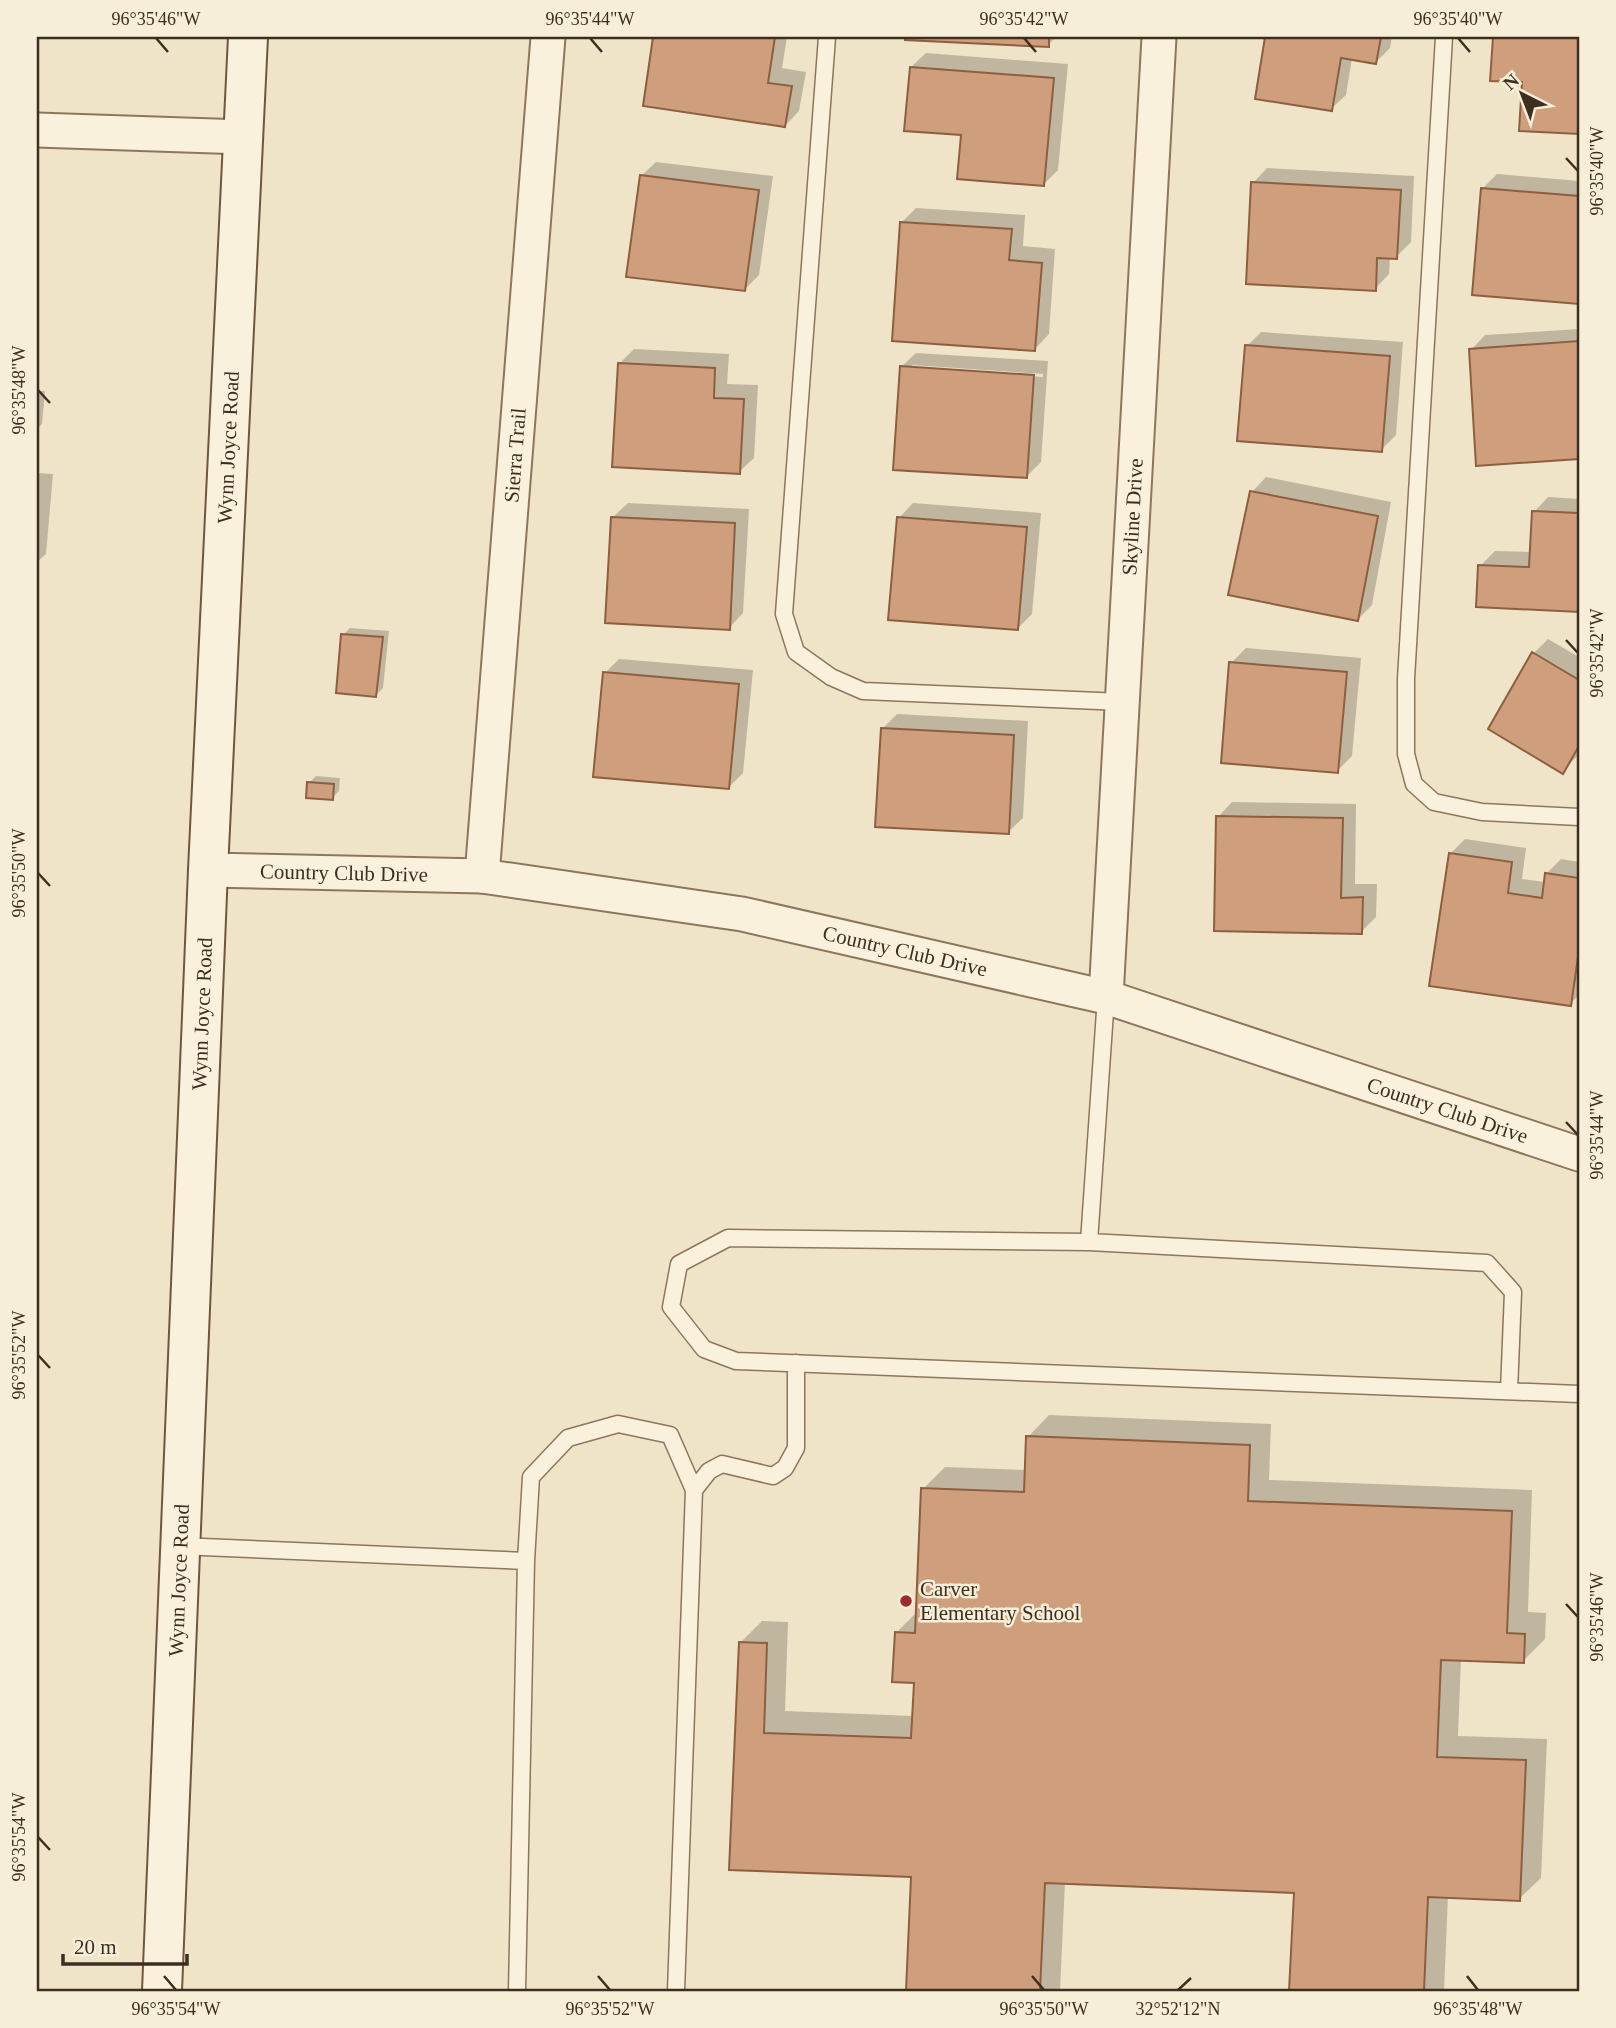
<svg xmlns="http://www.w3.org/2000/svg" width="1616" height="2028" font-family="Georgia,serif">
<rect width="100%" height="100%" fill="#f0e4c8"/>
<path fill="#0003" fill-rule="evenodd" d="M655,37H787L782,68L806,72L799,111L785,126L645,105Z
M907,37H1056L1048,45Z
M1267,37H1392L1390,48L1376,62L1352,58L1346,95L1331,109L1257,98Z
M1495,37H1579V132L1521,129L1524,81L1492,79Z
M926,53L1068,64L1058,170L1044,184L963,134L911,67Z
M656,162L773,176L759,275L745,289L641,176Z
M1267,168L1414,176L1411,242L1396,257H1390L1389,274L1375,289L1253,183Z
M1497,174L1579,181V302L1473,293L1482,189Z
M916,208L1025,215L1023,246L1055,249L1049,334L1035,349L902,222Z
M1579,329V457L1478,464L1471,350L1485,335Z
M1261,332L1403,342L1396,435L1381,450L1247,346Z
M634,349L729,354L727,384L758,385L754,458L739,472L619,364Z
M916,353L1048,361L1041,462L1026,477L901,367ZM912,365L1043,374V377L912,369Z
M37,391H45L42,424L37,429Z
M37,473L53,474L46,554L37,562Z
M1266,477L1391,502L1372,605L1358,619L1252,492Z
M1548,497L1579,499V610L1478,605L1480,566L1495,551L1531,552L1534,512Z
M628,503L749,509L743,613L729,628L613,517Z
M913,503L1041,513L1032,614L1018,628L899,518Z
M350,628L389,631L383,688L376,695L343,635Z
M1548,639L1579,657V754L1563,771L1534,653Z
M1246,648L1361,658L1352,756L1337,771L1231,663Z
M619,659L753,670L743,773L729,787L605,673Z
M897,714L1028,721L1023,818L1008,832L882,729Z
M316,776L340,778L339,791L332,798L309,783Z
M1232,802L1356,804L1355,884H1377L1376,917L1361,932L1218,817Z
M1465,839L1526,848L1522,879L1545,882L1546,874L1561,859L1579,862V995L1570,1004L1450,854Z
M1049,1415L1271,1424L1269,1480L1532,1490L1528,1612L1546,1613L1545,1639L1523,1661L1461,1659L1458,1736L1547,1739L1541,1878L1519,1899L1448,1896L1444,1991H1291L1296,1892L1065,1882L1060,1991H908L913,1875L731,1868L741,1642L762,1621L788,1622L785,1711L914,1716L915,1681L896,1633L917,1612L923,1489L945,1467L1026,1470L1028,1437Z"/>
<path fill="#cf9f7d" stroke="#8d5f41" stroke-width="2" d="M653,37H775L768,83L792,86L785,127L643,106Z
M905,37H1049V47L905,40Z
M1265,37H1381L1376,64L1341,58L1332,111L1255,99Z
M1493,37L1579,38V134L1519,131L1522,82L1490,81Z
M910,67L1054,78L1044,186L957,179L961,135L904,131Z
M640,175L759,190L745,291L626,277Z
M1251,182L1401,190L1397,259L1377,258L1376,291L1246,284Z
M1481,188L1579,196V304L1472,295Z
M900,222L1012,229L1009,260L1042,263L1035,351L892,341Z
M1579,341V459L1476,466L1469,349Z
M1245,345L1390,356L1382,452L1237,441Z
M618,363L715,368L714,398L744,399L740,474L612,467Z
M900,366L1034,375L1027,478L893,470Z
M1250,491L1378,516L1358,621L1228,595Z
M1532,511L1579,513V612L1476,607L1478,565L1529,567Z
M611,517L735,523L730,630L605,623Z
M897,517L1027,527L1018,630L888,620Z
M341,634L383,637L376,697L336,693Z
M1532,652L1579,680V746L1563,774L1488,729Z
M1229,662L1347,672L1338,773L1221,763Z
M603,672L739,684L729,789L593,777Z
M881,728L1014,735L1009,834L875,827Z
M307,782L334,784L333,800L306,798Z
M1216,816L1343,818L1341,898L1363,897L1362,934L1214,931Z
M1449,853L1512,862L1508,893L1542,898L1545,873L1579,878V950L1571,1006L1429,986Z
M1026,1436L1250,1445L1248,1501L1512,1511L1507,1633L1525,1634L1524,1663L1441,1660L1437,1757L1526,1760L1520,1901L1428,1897L1424,1991H1289L1294,1893L1045,1883L1040,1991H906L911,1877L729,1870L739,1642L767,1643L764,1733L911,1738L914,1683L892,1682L895,1632L915,1633L921,1488L1024,1492Z"/>
<g fill="none" stroke-linecap="round" stroke-linejoin="round">
<defs>
<path id="lane" d="M827,37L784,614L796,652L831,677L863,691L1123,702
M1444,37L1406,679V754L1414,784L1434,802L1482,812L1579,817
M1089,1242L1106,997
M1509,1391L1513,1292L1487,1263L1089,1242L728,1238L679,1264L671,1307L704,1349L736,1361L1579,1394
M694,1490L709,1471L722,1464L773,1476L785,1468L796,1448V1363
M179,1546L526,1561
M517,1991L526,1561L531,1477L568,1438L618,1424L670,1435L694,1490L676,1991"/>
<g id="street">
<path d="M37,130L244,137"/>
<path id="s1" d="M208,870L482,876L742,914L1106,997L1579,1154"/>
<path id="s2" d="M482,876L548,37"/>
<path id="s3" d="M1106,997L1159,37"/>
</g>
<g id="secondary">
<path id="s4" d="M162,1991L208,870L248,37"/>
</g>
</defs>
<use href="#lane" stroke="#8d765c" stroke-width="19"/>
<use href="#street" stroke="#8d765c" stroke-width="37"/>
<use href="#secondary" stroke="#6f573f" stroke-width="42"/>
<use href="#lane" stroke="#faf1dc" stroke-width="16"/>
<use href="#street" stroke="#faf1dc" stroke-width="33"/>
<use href="#secondary" stroke="#faf1dc" stroke-width="38"/>
</g>
<path fill="none" stroke="#3d2e20" stroke-width="2.5" d="M156,38L168,52M590,38L602,52M1024,38L1036,52M1458,38L1470,52M1566,158L1578,171M38,390L50,403M1566,640L1578,653M38,873L50,886M1566,1122L1578,1135M38,1355L50,1368M1566,1604L1578,1617M38,1837L50,1850M164,1976L176,1990M598,1976L610,1990M1032,1976L1044,1990M1467,1976L1478,1990M1178,1990L1191,1978"/>
<circle fill="#9e2a2b" stroke="#f7eed8" stroke-width="2.5" cx="906" cy="1601" r="7"/>
<g text-anchor="middle" stroke-width="5" stroke-linejoin="round" paint-order="stroke">
<g font-size="21" fill="#3d2e20" stroke="#f7eed8">
<text dy="7" stroke="none"><textPath href="#s4" startOffset="1545">Wynn Joyce Road</textPath></text>
<text dy="7" stroke="none"><textPath href="#s2" startOffset="422">Sierra Trail</textPath></text>
<text dy="7" stroke="none"><textPath href="#s3" startOffset="481">Skyline Drive</textPath></text>
<text dy="7" stroke="none"><textPath href="#s1" startOffset="136">Country Club Drive</textPath></text>
<text dy="7" stroke="none"><textPath href="#s1" startOffset="704">Country Club Drive</textPath></text>
<text dy="7" stroke="none"><textPath href="#s4" startOffset="978">Wynn Joyce Road</textPath></text>
<text dy="7" stroke="none"><textPath href="#s1" startOffset="1270">Country Club Drive</textPath></text>
<text dy="7" stroke="none"><textPath href="#s4" startOffset="411">Wynn Joyce Road</textPath></text>
</g>
<g font-size="21" fill="#3d2e20" stroke="#f7eed8" text-anchor="start">
<text x="920" y="1596">Carver<tspan x="920" dy="24">Elementary School</tspan></text>
</g>
</g>
<rect width="1616" height="2028" fill="none" stroke="#f7eed8" stroke-width="77"/>
<g transform="translate(1522 94) rotate(318)" stroke="#f7eed8" stroke-width="5" paint-order="stroke">
<path d="M0-5L12 26L0 18L-12 26Z" fill="#3d2e20"/>
<text y="-10" font-size="19" font-weight="bold" text-anchor="middle" fill="#3d2e20">N</text>
</g>
<path d="M63 1954v10h124v-10" fill="none" stroke="#3d2e20" stroke-width="3.5"/>
<text x="74" y="1954" font-size="21" fill="#3d2e20" stroke="#f7eed8" stroke-width="5" paint-order="stroke">20 m</text>
<rect x="38" y="38" width="1540" height="1952" fill="none" stroke="#3d2e20" stroke-width="2.5"/>
<g font-size="18" text-anchor="middle" fill="#3d2e20">
<text x="156" y="25">96°35'46"W</text>
<text x="590" y="25">96°35'44"W</text>
<text x="1024" y="25">96°35'42"W</text>
<text x="1458" y="25">96°35'40"W</text>
<text transform="translate(1597 171) rotate(-90)" y="6">96°35'40"W</text>
<text transform="translate(19 390) rotate(-90)" y="6">96°35'48"W</text>
<text transform="translate(1597 653) rotate(-90)" y="6">96°35'42"W</text>
<text transform="translate(19 873) rotate(-90)" y="6">96°35'50"W</text>
<text transform="translate(1597 1135) rotate(-90)" y="6">96°35'44"W</text>
<text transform="translate(19 1355) rotate(-90)" y="6">96°35'52"W</text>
<text transform="translate(1597 1617) rotate(-90)" y="6">96°35'46"W</text>
<text transform="translate(19 1837) rotate(-90)" y="6">96°35'54"W</text>
<text x="176" y="2015">96°35'54"W</text>
<text x="610" y="2015">96°35'52"W</text>
<text x="1044" y="2015">96°35'50"W</text>
<text x="1178" y="2015">32°52'12"N</text>
<text x="1478" y="2015">96°35'48"W</text>
</g>
</svg>
